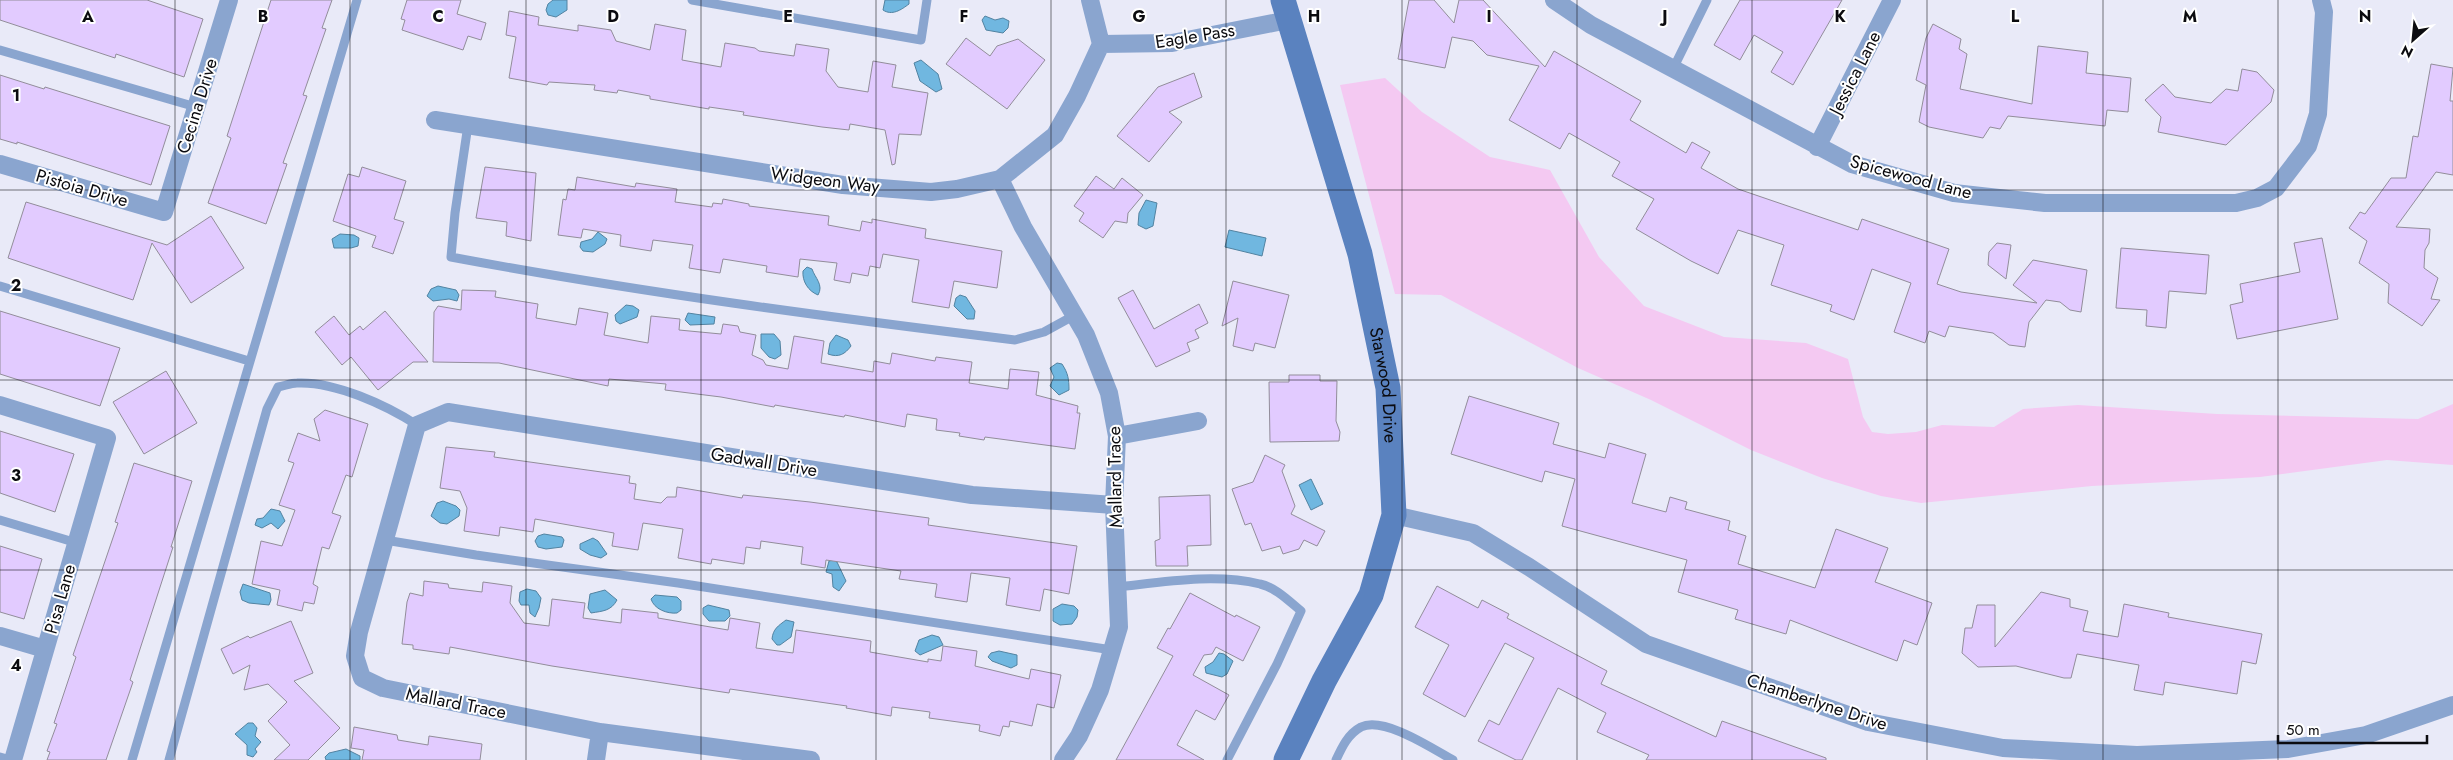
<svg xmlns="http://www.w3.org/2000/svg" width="2453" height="760" font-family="Jost,sans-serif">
<rect width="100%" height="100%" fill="#e9eaf8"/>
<path fill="#f4c9f2" d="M1385,78L1422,112L1490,157L1550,170L1599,257L1644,306L1724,337L1806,343L1848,359L1863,417L1872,432L1888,434L1916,432L1942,425L1994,427L2023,409L2078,405L2217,414L2418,419L2453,404V465L2387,460L2260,477L2092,486L1921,503L1881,496L1822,478L1751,450L1651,400L1578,368L1441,295L1395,294L1340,85Z"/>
<path fill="#70b7e0" stroke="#5283a1" d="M553,0H567V10L556,17L548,15L546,10L548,4Z
M885,0H909V4C901,10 892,16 883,10Z
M985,16L995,20L1003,18L1009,21L1008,28L1003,33L986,30L982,20Z
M921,60L938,74L942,89L936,92L920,81L914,63Z
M1146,200L1157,203L1153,226L1146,229L1138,225L1139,213Z
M1229,230L1266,238L1262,256L1225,247Z
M598,232L607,239L605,244L593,252L583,251L580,247L581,242L592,239Z
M340,234L354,235L359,238L358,246L351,248H334L332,239Z
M807,267L812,269C815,278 824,285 818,295C808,291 802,281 803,271Z
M438,286L456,290L459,295L457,301L449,299L433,301L427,296L431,289Z
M960,295L966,297L975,311L974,319H967L954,306L956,298Z
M626,305L633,306L639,310L637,317L620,324L616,321L615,315Z
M688,313L715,317L714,324L690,325L685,320Z
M761,334H774L780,341L781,355L775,359L769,357L761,348Z
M836,335L848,340L851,346C845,354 839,358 828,354L830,343Z
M1057,363L1062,364C1068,373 1069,379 1069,390L1059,395L1050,386L1054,377L1050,368Z
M1311,479L1323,504L1311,510L1299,485Z
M443,501L456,506L460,510L459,516L447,524L440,523L431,516L437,503Z
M271,509L280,511L285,521L278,529L271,523L262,528L255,525L257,519L263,518Z
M544,534L562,537L564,540L562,547L546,549L538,547L535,541L538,536Z
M593,538L598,541L607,554L601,558L590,555L580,549V544Z
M833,560L837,562L846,581L839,591L833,587L832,574L826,572L829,561Z
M243,584L270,593L271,600L269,605L249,603L242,600L240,592Z
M527,589L536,591L541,598L539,608L535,617L530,613L529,605H521L519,601L520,592Z
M605,590L617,600C611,611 603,611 591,613L588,608L590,594Z
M655,595L677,597L681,601V610L677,613C667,614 654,609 651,599Z
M1062,604L1074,606L1078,610L1077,617L1072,624L1060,625L1053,621V609Z
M708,605L729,610L730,616L725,621H709L703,614V608Z
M786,620L794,622L791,637L780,645H777L772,639C773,629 778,626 786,620Z
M932,635L939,637L943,645L920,655L915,651L919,640Z
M999,651L1017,655V665L1011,668L992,661L988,657L991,653Z
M1219,653L1224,654L1233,661L1227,674L1222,677L1206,673L1205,667L1213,662Z
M248,723H253L257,728L255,736L261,742L255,749L257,752L253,757L247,755V745L235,734Z
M346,749L360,756V760H326L325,757L329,753Z"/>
<path fill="#e2cbff" stroke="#928d9a" d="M0,0H147L203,19L184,77L116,54L115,58L0,20Z
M271,0H332L322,28L326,29L303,95L307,96L283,163L287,164L266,224L208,203L231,138L227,136Z
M407,0H461L457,14L486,23L481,40L468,36L463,50L402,30L405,20L401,19Z
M1409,0H1434L1454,23L1459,0H1483L1545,67L1554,51L1641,101L1630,120L1686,153L1692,142L1710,152L1701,168L1738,189L1858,230L1862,219L1949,249L1937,284L1961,292L2037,303L2013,285L2033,260L2087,270L2081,312L2070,310L2060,302L2046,300L2029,322L2025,347L2009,345L1993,333L1949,326L1945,337L1929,331L1925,343L1894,332L1911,283L1872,269L1854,320L1830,311L1832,305L1771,285L1784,245L1738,230L1718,274L1691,261L1636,229L1654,199L1612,176L1620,162L1569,133L1560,149L1509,120L1539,66L1487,55L1473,41L1452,37L1445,68L1398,59Z
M1740,0H1842L1793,85L1771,72L1783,52L1754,35L1740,60L1714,45Z
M509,11L539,17L538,25L578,31V25L611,30L616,41L650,50L655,24L686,30L682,60L721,67L725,43L755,48L759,51L794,56L796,44L829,49L826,71L838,87L868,92L873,61L896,65L892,87L928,93L921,135L899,134L895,164L892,165L885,130L850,124L849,130L822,127L743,115L744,112L709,107V109L650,99V96L618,90L617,93L594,90L595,85L549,82L547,85L509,78L516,37L506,35Z
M1933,24L1961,39L1959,49L1967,54L1960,89L2032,104L2038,46L2088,52L2086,73L2131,78L2128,112L2107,110L2105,126L2008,116L2000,129L1990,127L1983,138L1929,127L1919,122L1926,85L1916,80L1926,38Z
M966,38L990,56L997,46L1018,39L1045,60L1007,109L946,64Z
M2431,64L2453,68L2450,101H2453V175L2436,172L2396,227L2430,229L2429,243L2425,250L2424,268L2438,278L2431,299L2440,300L2422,326L2388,303L2389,284L2359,263L2367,241L2349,228L2360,212L2365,214L2391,178H2406L2413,136L2418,137Z
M2242,69L2257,72L2274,90L2271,102L2226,145L2158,132L2161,117L2145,100L2163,84L2175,97L2211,103L2226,89L2238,91Z
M1194,73L1202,97L1169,112L1182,122L1149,162L1117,136L1158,87Z
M0,75L44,89L45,87L170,126L151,185L17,142V144L0,139Z
M362,167L406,181L394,219L404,222L393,254L372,247L376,236L333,221L348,174L359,177Z
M485,167L536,173L531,241L506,236L507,222L476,218Z
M1096,176L1114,189L1122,178L1143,195L1128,213L1127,223L1115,221L1103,238L1079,221L1084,213L1074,206Z
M577,177L635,187L636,183L677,189L675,202L712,207L713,203L722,204L723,199L749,204V206L829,216L828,225L860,231L862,221L872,223V219L926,229L925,238L1002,251L997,288L954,281L949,308L912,302L919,260L883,254L880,268L870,266L868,276L852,273L850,283L834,280L837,263L800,259L798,277L766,272L767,266L723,259L720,273L689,268L693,245L653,240L651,251L620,246L621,235L583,229L581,238L558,235L563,199L566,200L568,189L575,190Z
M26,202L167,245L211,216L244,268L191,303L152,243L133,300L8,258Z
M2322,238L2338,319L2237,339L2230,305L2243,302L2240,284L2300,272L2294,243Z
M1997,243L2011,245L2006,279L1988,265L1989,252Z
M2121,248L2209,255L2206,294L2169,291L2166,328L2146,326L2147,310L2116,308Z
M1233,281L1289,295L1275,348L1255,343L1253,351L1233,346L1238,318L1222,326Z
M462,290L496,291L495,297L538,304L536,318L576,325L579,308L608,313L604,335L648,343L651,316L680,319L679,330L721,334L723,324L738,326L740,332L756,335L752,355L763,360L766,365L788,369L794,336L824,341L821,363L873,372L874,361L890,364L892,353L935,361L936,357L972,362L969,383L1008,389L1010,369L1039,372L1036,395L1078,406L1077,413H1080L1075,449L985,437L984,440L959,436L960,433L936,430L937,419L907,414L905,427L845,415L844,417L775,405L774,407L721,397L665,390L666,384L609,379L608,386L499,363L433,362L434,312L438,306L461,310Z
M1133,290L1154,329L1199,304L1208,323L1195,330L1199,338L1187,343L1190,351L1156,367L1118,298Z
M0,311L120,348L100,406L0,374Z
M385,311L428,362H413L378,390L351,357L342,365L315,332L334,316L349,335L360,326L363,330Z
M166,371L197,423L144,454L113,402Z
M1289,375H1320V381H1337L1336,421L1340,432L1339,441L1270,442L1269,382H1289Z
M1469,396L1559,423L1553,444L1605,458L1609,443L1646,454L1632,503L1666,512L1670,497L1687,502L1685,509L1730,521L1728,530L1746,536L1738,564L1815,588L1836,529L1888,548L1875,582L1932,603L1917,645L1904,640L1897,661L1790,620L1786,634L1735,619L1738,610L1678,592L1687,560L1562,526L1575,479L1545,471L1542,482L1451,454Z
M325,410L368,424L352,477L346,475L332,513L341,516L329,549L322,547L313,584L318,587L314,604L304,602L302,611L277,605L280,590L252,584L261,541L282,546L295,510L279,505L294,463L288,461L298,433L320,441L314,419Z
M0,431L74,454L55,512L0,493Z
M446,447L495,452L494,457L630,476L629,483L636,484L634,499L661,503L667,497H676L677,487L742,498L743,495L810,502L929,518L928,525L1077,546L1069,594L1044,589L1040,611L1006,605L1010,578L971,573L967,602L935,597L937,584L899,579L901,571L826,560L825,568L801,564L803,547L761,541L760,549L746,547L744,564L712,559L711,564L678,558L683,529L643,523L638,550L612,546L614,533L535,519L533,532L500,527L499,536L464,531L467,508L460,491L440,488Z
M1265,455L1285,465L1282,471L1295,506L1291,514L1325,531L1317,546L1304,540L1299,549L1283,554L1280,546L1262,551L1251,523L1245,525L1232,489L1253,482Z
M134,463L192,481L171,547H173L130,680L133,682L106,760H47L50,752L47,751L57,724L54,723L76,657L73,655L118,523L115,522Z
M1210,495L1211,545L1187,546L1188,566H1156L1155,541L1160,539L1159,497Z
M0,546L42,559L24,619L0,612Z
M424,581L448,584L449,588L482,592L483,582L512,586L510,603L524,623L549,626L552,599L585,603L583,618L621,623L622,609L658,613V618L728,630L730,618L760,623L756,648L793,653L796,630L871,641L870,652L928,662V659L941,661L943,646L977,651L975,666L1029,679L1031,669L1061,675L1054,708L1037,704L1032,726L1010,721L1009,727L1003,726L1000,736L979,731L980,725L929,718L930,712L892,707L891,716L846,708L847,706L785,697L730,689L729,693L552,666L450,647L449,654L413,649V645L402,644L407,602L410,593L423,596Z
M1437,586L1478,608L1482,600L1509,614L1507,618L1607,671L1601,684L1716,737L1722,721L1826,758V760H1646L1649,755L1597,732L1606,713L1558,688L1522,760H1516L1478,741L1489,720L1499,725L1534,658L1505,643L1465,717L1423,694L1449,645L1415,627Z
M2041,592L2070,599V607L2088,611L2083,631L2118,637L2124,604L2169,613L2168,617L2262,634L2256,664L2242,661L2237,694L2165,682L2163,695L2134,690L2139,665L2077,654L2071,678H2064L2016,666L1978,667L1962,653L1965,628H1972L1977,605H1995V647Z
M1190,593L1235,617L1236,615L1260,627L1243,661L1216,647L1212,654L1204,655L1193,675L1229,695L1215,720L1196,710L1177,745L1204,760H1116L1173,656L1157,648L1168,628L1170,629Z
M291,621L313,673L294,681L340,728L308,760H274L290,745L268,721L287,702L268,684L244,690L250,665L233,674L221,649L248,636L250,638Z
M354,727L397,735L398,740L428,745L429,736L482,744L480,760H362L364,750L351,748Z"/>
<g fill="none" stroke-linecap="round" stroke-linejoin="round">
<path stroke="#8aa5cf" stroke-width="9" d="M692,0L921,40L927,0
M0,50L196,107
M1673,69L1707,0
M468,125L455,213L451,257C638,292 827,317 1015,340L1044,332L1075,315
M0,286L249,361
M0,520L77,543
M385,540L476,555L678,583L1112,650
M1118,587C1163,582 1215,573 1260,584C1275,587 1289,601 1301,611L1277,664L1227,760
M0,757L11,760
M132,760L357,0
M169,760L267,409L278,387C284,386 291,383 297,383C334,381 386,405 417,425
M1336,760C1342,747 1348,734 1361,727C1384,716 1433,749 1453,760"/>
<path stroke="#8aa5cf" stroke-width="18" d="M1554,0L1591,25L1852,164L1954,193L2045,203H2236L2257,198L2276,188L2308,146L2318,114L2324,12L2321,0
M1101,44L1172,43L1288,20
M435,120L843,185L931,192L957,189L1000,179L1055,135L1077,96L1101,44L1090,0
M1817,147L1892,0
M0,164L164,212L229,0
M1000,179L1023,227L1086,335L1109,393L1117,436L1114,505L1119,627L1100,690L1079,736L1063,760
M0,405L107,438L13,760
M1117,436L1198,421
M1394,515L1473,533L1529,567L1646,644L1868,722L2003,748L2137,755L2288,749L2366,735L2453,705
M0,636L45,649
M596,760L600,732
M811,760L600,732L383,688L362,678L355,656L359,632L417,425L448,412L972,495L1114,505"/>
<path stroke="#5a82bf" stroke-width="25" id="s1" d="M1283,0L1360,254L1388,388L1394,515L1371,595L1324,681L1286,760"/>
</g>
<path fill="none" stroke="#0b0b0f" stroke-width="1" stroke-opacity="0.55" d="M175,0V760M350,0V760M526,0V760M701,0V760M876,0V760M1051,0V760M1226,0V760M1402,0V760M1577,0V760M1752,0V760M1927,0V760M2103,0V760M2278,0V760M0,190H2453M0,380H2453M0,570H2453"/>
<g text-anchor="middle" stroke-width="4" stroke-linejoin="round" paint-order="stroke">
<g font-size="18" fill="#0b0b0f" stroke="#fff">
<text transform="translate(1195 36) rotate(-9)" y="6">Eagle Pass</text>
<text transform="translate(1855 73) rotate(-63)" y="6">Jessica Lane</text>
<text transform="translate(197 106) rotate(-73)" y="6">Cecina Drive</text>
<text transform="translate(1911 177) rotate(15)" y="6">Spicewood Lane</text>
<text transform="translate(825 180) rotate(7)" y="6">Widgeon Way</text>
<text transform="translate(82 188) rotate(16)" y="6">Pistoia Drive</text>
<text dy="6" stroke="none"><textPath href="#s1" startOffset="399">Starwood Drive</textPath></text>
<text transform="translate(764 462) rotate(9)" y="6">Gadwall Drive</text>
<text transform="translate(1115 477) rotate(-91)" y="6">Mallard Trace</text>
<text transform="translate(60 599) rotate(-74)" y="6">Pisa Lane</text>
<text transform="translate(1817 702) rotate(18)" y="6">Chamberlyne Drive</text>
<text transform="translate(456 703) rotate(11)" y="6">Mallard Trace</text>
</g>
</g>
<g font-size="16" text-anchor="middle" font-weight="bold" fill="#0b0b0f" stroke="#fff" stroke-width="4" stroke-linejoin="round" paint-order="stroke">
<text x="88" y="22">A</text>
<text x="263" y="22">B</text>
<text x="438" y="22">C</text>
<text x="613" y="22">D</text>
<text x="788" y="22">E</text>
<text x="964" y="22">F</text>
<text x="1139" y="22">G</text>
<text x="1314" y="22">H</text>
<text x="1489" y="22">I</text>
<text x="1665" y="22">J</text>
<text x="1840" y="22">K</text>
<text x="2015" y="22">L</text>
<text x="2190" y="22">M</text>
<text x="2365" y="22">N</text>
<text x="16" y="101">1</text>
<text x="16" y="291">2</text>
<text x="16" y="481">3</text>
<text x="16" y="671">4</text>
</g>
<g transform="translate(2413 40) rotate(207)" stroke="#ffffff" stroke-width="4" paint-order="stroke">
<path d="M0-4L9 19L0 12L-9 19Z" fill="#0b0b0f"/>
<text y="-8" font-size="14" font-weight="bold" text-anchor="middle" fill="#0b0b0f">N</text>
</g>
<path d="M2278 735v8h149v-8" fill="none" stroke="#0b0b0f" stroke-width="2.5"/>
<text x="2286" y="735" font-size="15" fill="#0b0b0f" stroke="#ffffff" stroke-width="4" paint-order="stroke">50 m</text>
</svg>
